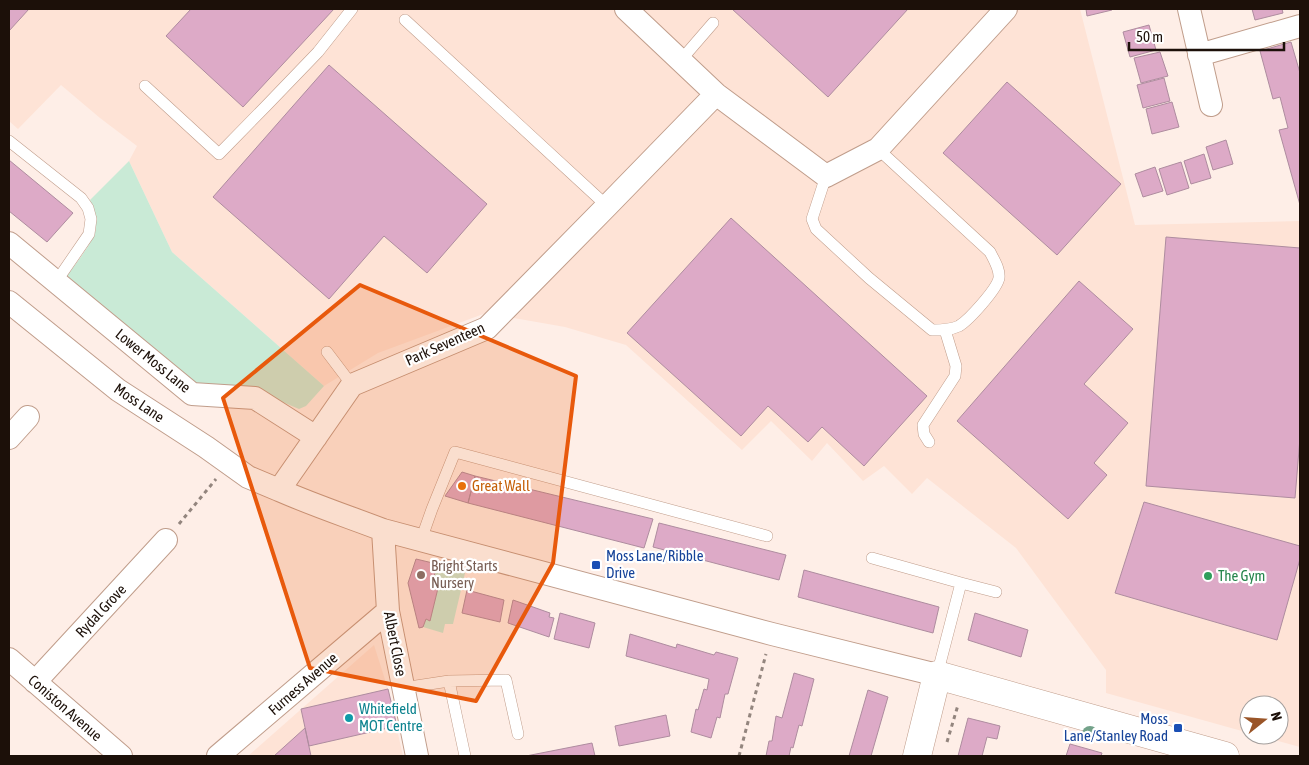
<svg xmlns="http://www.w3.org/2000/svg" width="1309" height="765" font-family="'Asap Condensed',sans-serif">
<rect width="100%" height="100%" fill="#feeee7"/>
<path fill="#fee3d6" d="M9,9H1080L1135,225L1300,221V747L1257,735H1279V705H1249V733L1106,693V670L1016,548L927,478L912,494L884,466L863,481L827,443L812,461L771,421L742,450L626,345L565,327L486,313L378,353L324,386L172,252L129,161L137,146L100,118L61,85L18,129L9,121Z
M374,645L388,689L403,756H248Z"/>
<path fill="#c9ead6" d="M129,161L172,252L324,386L306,406L299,409L266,395L192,382L64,280C72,268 95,241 96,228C96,218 93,209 90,200Z
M437,564L465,573L453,624H445L443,633L423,627L426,619L430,620L439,584L432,585Z"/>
<path fill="#ddaac7" stroke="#ae8c9f" d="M9,9H29L9,31Z
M191,9H334L243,107L166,36Z
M732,9H908L828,97Z
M1086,9H1112V10L1087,16Z
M1252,9H1282L1283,13L1255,20Z
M1149,25L1156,50L1130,57L1123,32Z
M1291,42L1300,73V205L1279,130L1288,128L1280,97L1273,99L1260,51Z
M1160,52L1168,76L1141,83L1134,58Z
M329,65L487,204L427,273L384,236L329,299L213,197Z
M1164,78L1170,101L1143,108L1137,85Z
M1007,82L1121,184L1057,255L943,153Z
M1172,102L1179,127L1152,134L1146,109Z
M1226,140L1233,164L1213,170L1206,147Z
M1204,154L1211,178L1191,184L1184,161Z
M9,160L73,213L47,242L9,211Z
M1181,162L1189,188L1167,195L1159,169Z
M1155,167L1163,191L1143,197L1135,174Z
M731,218L927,396L864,466L822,427L808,442L768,406L741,436L627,333Z
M1166,237L1300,248V438L1295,498L1146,486Z
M1079,281L1133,329L1084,384L1128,423L1094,463L1107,475L1068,519L957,421Z
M462,472L475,476L468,503L445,496Z
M475,476L653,519L644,548L468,503Z
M1144,502L1300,546V559L1277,640L1115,593Z
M659,523L786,555L779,580L653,547Z
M416,559L437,564L432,585L439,584L430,621L426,619L423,627L419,628L408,583Z
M804,570L939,607L933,633L798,597Z
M467,590L504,600L500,622L462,613Z
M513,600L550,613L549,617L554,618L549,637L508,623Z
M560,613L595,623L589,648L554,639Z
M975,613L1028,630L1021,657L968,640Z
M630,634L676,648L677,644L714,655L716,652L738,658L728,694H725L720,718L717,717L711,738L691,732L696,709L698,710L704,689L707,690L709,679L626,656Z
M794,673L814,679L802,726L799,725L793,748L791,747L789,756H766L769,741H772L776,716L782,718Z
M388,689L397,726L309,746L301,709Z
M868,690L888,697L871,756H849Z
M666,715L670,736L619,746L615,726Z
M968,718L1000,726L997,739L987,737L982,756H958Z
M305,728L311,756H274Z
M592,743L595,756H526Z
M1070,744L1102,753L1101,756H1066Z"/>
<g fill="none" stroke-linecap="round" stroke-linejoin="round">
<defs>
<path id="lane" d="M405,20L607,206
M681,60L713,23
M145,86L219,154L266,106L318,52L352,9
M9,141L81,198L88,208L91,219L89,234L56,282
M826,176L812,219L816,229L869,278L932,330C941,330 951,330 959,326C969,320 997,289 999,278C1000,269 994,260 990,252L878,149
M327,352L352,385
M929,442L924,434L923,425L955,376L956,366L945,330
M421,540L432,509L455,452L767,536
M872,558L961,583
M937,675L961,583L996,592
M449,681L465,756
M403,688L449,681L506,680L518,734"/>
<path id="street" d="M626,9L716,94L826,176L878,149L1006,9
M1189,9L1211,105
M1199,55L1300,26
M716,94L607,206L487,328L352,385L279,490C313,505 349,517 383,530L772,634L937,675
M9,243L192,394L255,398L316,437
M9,302L118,390L206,447L248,477L279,490
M9,438L28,417
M383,530L388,611L417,756
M9,659L121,756
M35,682L166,540
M218,756L388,611"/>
<path id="secondary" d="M917,756L937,675L1225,756"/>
</defs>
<use href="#lane" stroke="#c09d8b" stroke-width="12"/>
<use href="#street" stroke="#c09d8b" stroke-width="24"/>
<use href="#secondary" stroke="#c09d8b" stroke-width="29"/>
<path stroke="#93857e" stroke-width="3" stroke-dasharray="4 4" stroke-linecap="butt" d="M179,524L216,479
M947,742L958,705
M739,756L766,654"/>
<use href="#lane" stroke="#fff" stroke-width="11"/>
<use href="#street" stroke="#fff" stroke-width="22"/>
<use href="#secondary" stroke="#fff" stroke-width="28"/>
</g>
<circle fill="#73a28a" cx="1090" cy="734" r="8"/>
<path fill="#e8590c" fill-opacity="0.2" stroke="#e8590c" stroke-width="4" stroke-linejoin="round" d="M360,285L576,376L553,563L476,701L310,668L223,398Z"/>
<circle fill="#e8710a" stroke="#fff" stroke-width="2" cx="462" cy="486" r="5"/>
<g fill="#1a4fb4" stroke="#fff" stroke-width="2">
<rect x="591" y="560" width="10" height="10" rx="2.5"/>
<rect x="1173" y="723" width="10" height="10" rx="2.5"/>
</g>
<circle fill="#8d6e63" stroke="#fff" stroke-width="2" cx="421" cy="575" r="5"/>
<circle fill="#2e9e5b" stroke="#fff" stroke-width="2" cx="1208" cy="576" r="5"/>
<circle fill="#0f9aa8" stroke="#fff" stroke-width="2" cx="349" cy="718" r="5"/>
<g text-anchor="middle" stroke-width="4.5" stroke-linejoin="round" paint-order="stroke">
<g font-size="15" fill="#1c1009" stroke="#fff">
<text transform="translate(445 344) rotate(-24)" y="5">Park Seventeen</text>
<text transform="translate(153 361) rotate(39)" y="5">Lower Moss Lane</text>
<text transform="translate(139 403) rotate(34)" y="5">Moss Lane</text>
<text transform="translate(101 611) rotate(-47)" y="5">Rydal Grove</text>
<text transform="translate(395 644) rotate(79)" y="5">Albert Close</text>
<text transform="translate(303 684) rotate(-41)" y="5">Furness Avenue</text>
<text transform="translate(65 708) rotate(41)" y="5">Coniston Avenue</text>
</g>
<g font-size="15" fill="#c56008" stroke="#fff" text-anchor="start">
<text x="472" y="491">Great Wall</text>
</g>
<g font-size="15" fill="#164399" stroke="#fff" text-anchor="start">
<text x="606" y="561">Moss Lane/Ribble<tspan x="606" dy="17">Drive</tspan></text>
<text x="1168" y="724" text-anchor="end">Moss<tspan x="1168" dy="17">Lane/Stanley Road</tspan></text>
</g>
<g font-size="15" fill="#785e54" stroke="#fff" text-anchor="start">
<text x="431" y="571">Bright Starts<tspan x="431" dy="17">Nursery</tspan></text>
</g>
<g font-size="15" fill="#27864d" stroke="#fff" text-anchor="start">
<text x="1218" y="581">The Gym</text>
</g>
<g font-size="15" fill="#0d838f" stroke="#fff" text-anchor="start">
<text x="359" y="714">Whitefield<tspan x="359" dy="17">MOT Centre</tspan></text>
</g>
</g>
<rect width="1309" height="765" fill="none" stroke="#1c1009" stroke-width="20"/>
<g transform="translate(1264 720) rotate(73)"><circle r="24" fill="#ffffff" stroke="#a49f9d"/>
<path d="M0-4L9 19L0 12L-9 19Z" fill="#9a5528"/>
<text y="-8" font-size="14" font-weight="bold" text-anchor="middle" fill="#1c1009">N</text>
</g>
<path d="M1129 42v8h155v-8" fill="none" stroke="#1c1009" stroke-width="2.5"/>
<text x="1136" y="42" font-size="15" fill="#1c1009" stroke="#ffffff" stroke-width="4" paint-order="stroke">50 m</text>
</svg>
